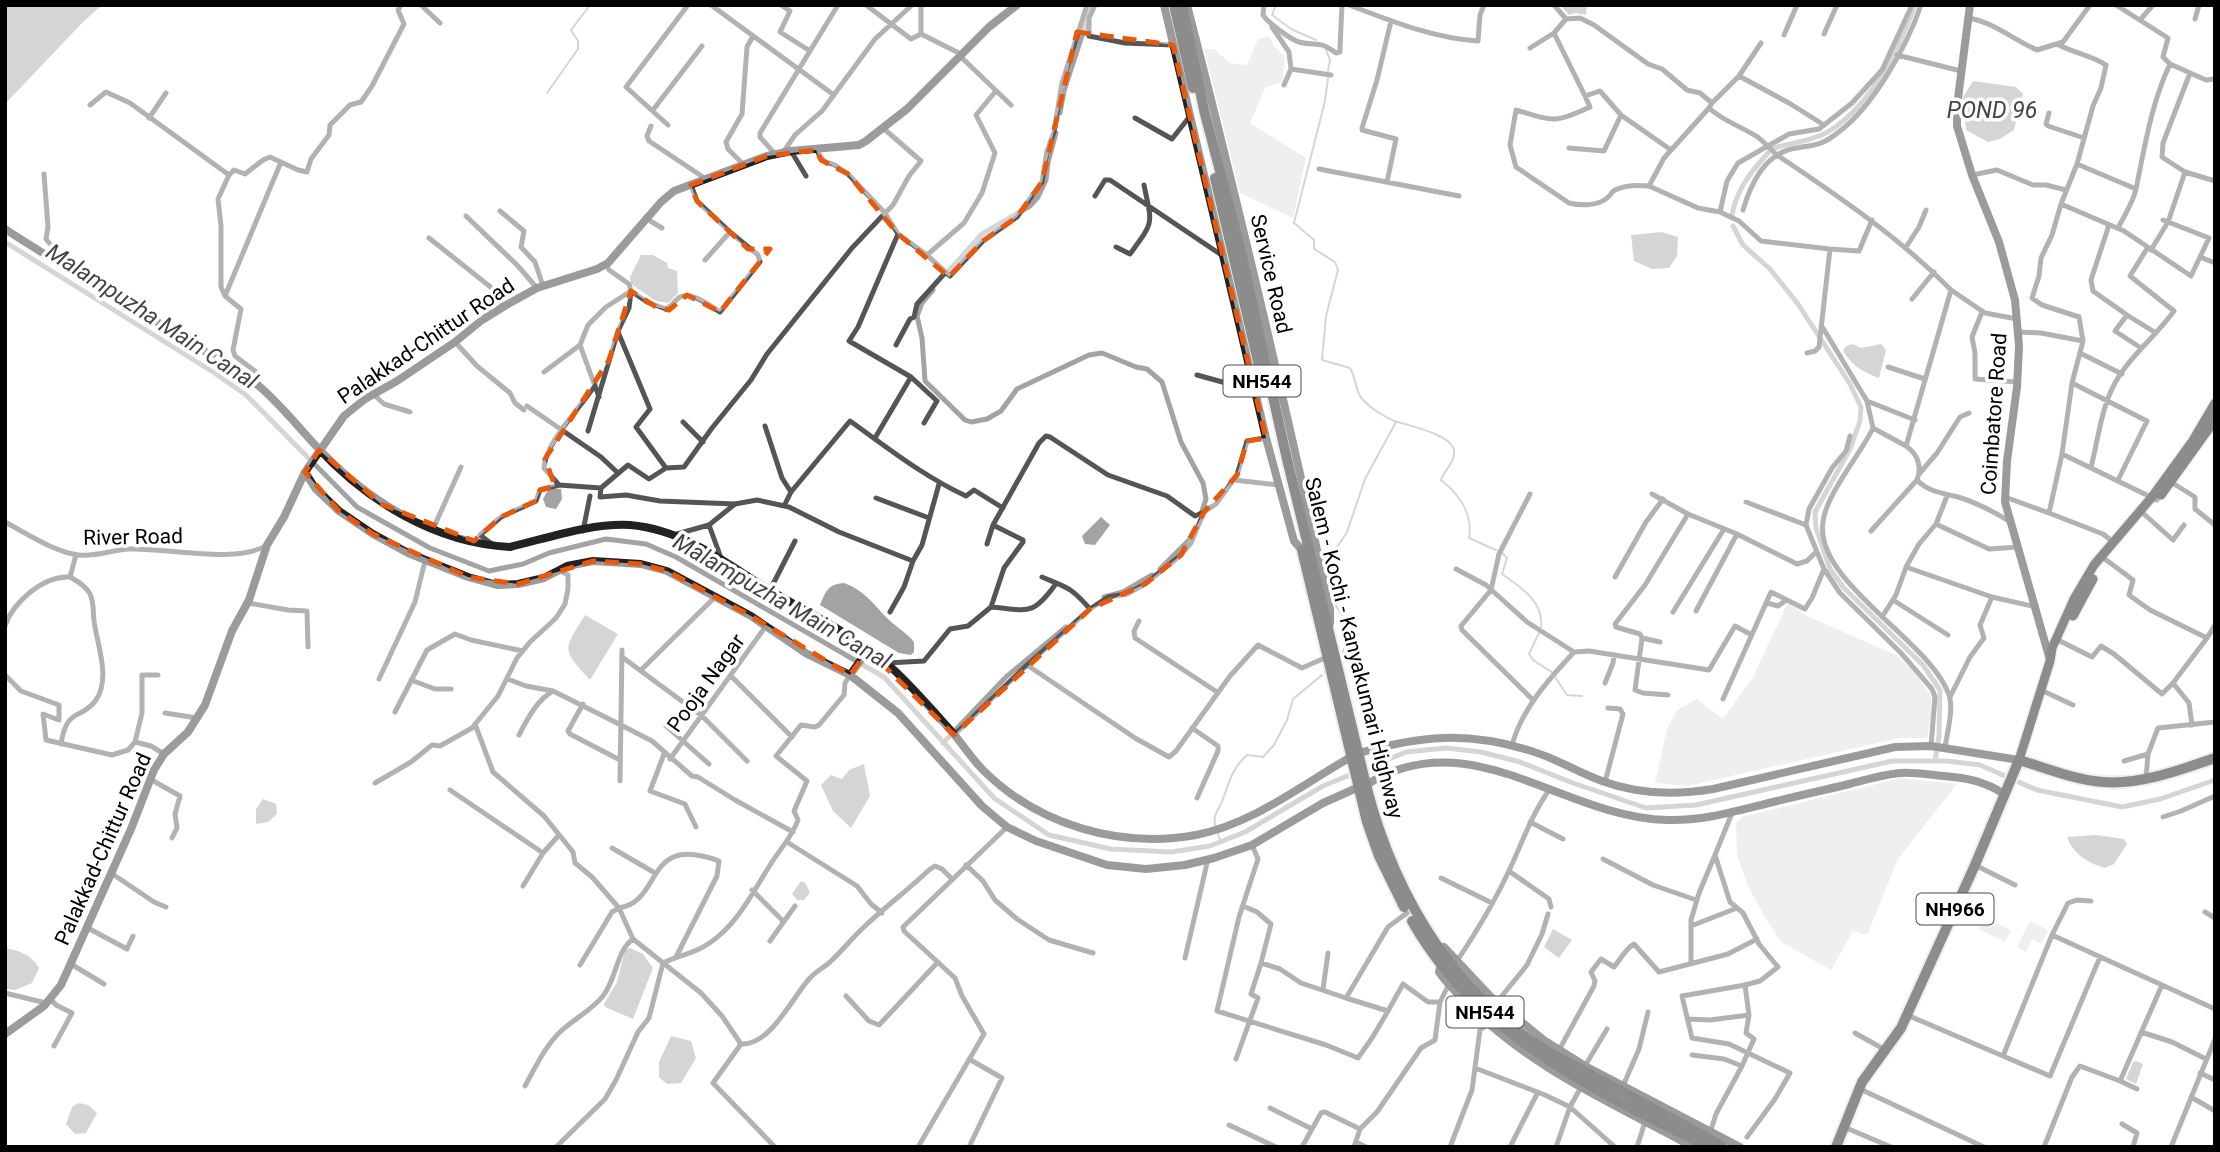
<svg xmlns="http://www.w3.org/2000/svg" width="2220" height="1152" font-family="Roboto,sans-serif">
<rect width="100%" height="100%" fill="#fff"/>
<path fill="#dcdcdc" d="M1269,36L1274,46L1284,56L1283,81L1265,88L1250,123L1306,158L1293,218L1240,193L1204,49H1214L1230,63L1247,65L1258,39Z
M1788,602L1805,615L1896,655L1910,668L1931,695V717L1927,738H1900L1687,786L1655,783L1667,729L1677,710L1697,699L1723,719L1753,677Z
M1901,778L1957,784L1898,859L1867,935L1853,931L1831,970L1781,942L1763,914L1748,886L1737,855L1736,823L1742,817Z
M1984,917L2011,930L2005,942L1978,929Z
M2030,921L2048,930L2041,944L2032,939L2026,952L2017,947Z"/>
<path fill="#a3a3a3" d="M5,5H102L83,22L5,104Z
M1560,5H1587L1586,15L1575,13L1569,15Z
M1973,81L2016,87L2023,94L2014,130L2000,139L1988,142L1966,130L1963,97Z
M1662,232L1678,237L1677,256L1669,268L1652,269L1634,261L1631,235Z
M641,255H653L667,263L668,268L677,271L678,293L668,303L656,301L631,284L630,277Z
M1853,344L1861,348L1881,344L1886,350L1879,378C1862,372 1853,366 1843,351L1846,346Z
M549,488L561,489L562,499L556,509L546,507L543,499Z
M1101,517L1110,525L1095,545L1085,544L1082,536Z
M844,583C863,590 871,601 884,615C893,625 905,631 914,642V652L911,655L899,653L820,605C826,591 828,584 844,583Z
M585,615L618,634L590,680C561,648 563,651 585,615Z
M864,764L870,796L851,828L833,811L821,785L831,775L842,779L849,770Z
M263,799L276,804L277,814L268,822L256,824V809Z
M2096,835L2124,839L2127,844L2114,864L2105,868C2088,863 2073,854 2067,837Z
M801,881L805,883L810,892L804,900H797L792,894Z
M1553,929L1572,940L1559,958L1544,947Z
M5,948C20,951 31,954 39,968L32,983L15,990L5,989Z
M630,948L643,954L653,968L633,1019L605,1007L604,1004L617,982L625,950Z
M671,1036L691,1041L696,1058L681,1083L667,1084L659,1077V1062Z
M2136,1061L2143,1064L2136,1084L2126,1079L2133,1062Z
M79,1103L88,1105L97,1113L86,1133L75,1134L66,1124L72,1107Z"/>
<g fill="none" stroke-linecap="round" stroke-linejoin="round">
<path stroke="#a3a3a3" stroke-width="2" d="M1276,5L1272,15L1291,29L1316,40
M1326,50L1330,60L1328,71
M1328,78L1325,101L1294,223L1314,240V249L1335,262L1338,270L1326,316L1322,360L1350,368C1355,376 1355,385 1359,394C1364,405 1387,419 1398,422C1410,426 1453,435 1454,451C1455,463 1444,470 1441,480C1460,495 1473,513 1469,538L1496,550
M547,93L578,49V41L571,30L590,5
M1502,553L1507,558L1502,574C1520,587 1544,601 1541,627
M1539,633L1529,654L1533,660L1553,673
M1343,652L1355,626L1344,618L1336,606L1328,569L1330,558L1347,532L1365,479L1396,422
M1555,677L1567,695L1582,696
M1215,826C1213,813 1219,810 1223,799C1229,782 1233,767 1247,755L1263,757L1274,745L1287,720L1293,699L1322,675
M1218,834L1220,841"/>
<path stroke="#a3a3a3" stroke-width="5" d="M1060,113L1064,91L1092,5
M1774,148C1791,143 1816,140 1831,130C1873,102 1898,51 1915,5
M1732,215C1737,189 1750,173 1768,153
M1733,226L1743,245L1770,269L1798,304L1850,384L1861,407L1860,421L1850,449L1815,512L1816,528L1830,569L1844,588L1923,665L1940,690L1939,736L1935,761
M5,242L213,372L246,395L357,507L430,548L489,571L523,564L549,553L606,539L646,544L676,557L884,677L994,798L1049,835L1111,849L1171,852L1210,846L1245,832L1323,786L1406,752L1446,748L1481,752L1520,762L1573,783L1646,808L1696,805L1892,761H1947L1980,765L2037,790L2122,807L2160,799L2215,780
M946,274L982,234L1030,206L1038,197L1046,180L1048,162L1056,133
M933,290L922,303L917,316L922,338L925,381L965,420L971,422L987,419L1001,411L1017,389L1089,355L1102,353L1136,367L1147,369L1162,382L1181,442L1203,483L1206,499L1201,514
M1160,569L1190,539
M1104,597L1123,592L1152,575
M943,743L1006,677L1066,627"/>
<defs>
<path id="primary" d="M2161,495L2215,420
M2073,616L2093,579
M2019,760L2050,661L2052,648L2074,599L2094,565L2152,497L2192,442L2215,403"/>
<path id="highway" d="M1174,5L1193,88
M1182,5L1204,110L1240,248L1286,455L1366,785C1395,899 1460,1007 1567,1062C1599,1079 1630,1096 1661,1113C1681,1124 1703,1134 1722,1147
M1215,178L1264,387
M1302,550L1367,822L1379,856L1404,907
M1412,921C1475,1034 1597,1092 1709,1147
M1836,1147L1862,1082L1901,1028L1975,865L2019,760C2046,768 2075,780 2103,782C2140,785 2180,770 2215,758"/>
</defs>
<use href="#primary" stroke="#dbdbdb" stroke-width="12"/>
<use href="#highway" stroke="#dbdbdb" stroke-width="14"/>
<path stroke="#555" stroke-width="5" d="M421,5L440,23
M711,5L834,95
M781,5L790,11L780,32L810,51
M866,5L911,39L921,34
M921,5V34L963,55
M1095,5L1089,18V36L1125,43L1173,45
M1264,5L1263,15C1268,23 1290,39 1299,42C1316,47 1317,39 1336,53L1340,52V48L1342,5
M1349,5C1391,21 1433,38 1478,41L1480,15L1484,5
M1554,5L1566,19L1580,18L1594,25L1648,64L1662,69L1687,90L1700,93L1712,103L1709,108
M2116,5L2168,38L2163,57L2170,64C2151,104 2145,146 2136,189C2133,203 2124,216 2118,228
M1969,18C1995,23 2014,40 2037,50L2063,42L2090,5
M1566,19L1554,33L1585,96L1600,91L1621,115L1671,150
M2195,19L2199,5
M2140,20L2153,5
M1272,27L1289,52L1291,69L1284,85
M1824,34L1837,5
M1784,35L1797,5
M2059,45C2074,53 2093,56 2106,65L2101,88L2093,106L2077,164L2061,204L2124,231L2191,276L2200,257
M1530,48L1554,33
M1897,55L1961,71
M961,57L1011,105
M2170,64L2206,80L2215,79
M1291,69L1331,75
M2190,73L2163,143L2162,157L2185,172L2215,181
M1739,76L1789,103L1824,125
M1585,96L1590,107C1554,124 1553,121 1516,110L1510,145L1516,167L1569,203C1581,206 1598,206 1607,198C1614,193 1608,194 1615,190C1625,185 1638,185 1649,186L1664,158L1709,108C1723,121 1740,126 1756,136C1765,142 1771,151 1780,157C1841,198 1900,238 1951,290
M1712,103L1739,76L1761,43
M90,105L106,92L130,103L229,175L234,170L245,174L263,160L270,157L298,170L307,172L311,159L329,135L330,125L350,105L361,102L372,86L404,24L398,10L401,5
M653,110L702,46
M2049,113L2046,124L2048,126L2084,138
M149,118L166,93
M1135,118L1172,139L1190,116
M668,125L626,87L688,5
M651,126L647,136L649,141L706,179
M883,128L921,161L909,176L893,205L885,213L898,234L927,255L950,276L983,241L1017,217L1042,182L1047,151L1054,132L1062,83L1087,5
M1569,148L1604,151L1621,115
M791,151L806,176
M782,154L795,135L822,111L875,39L912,5
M776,155L760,137V133L838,5
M2077,164L2136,189
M744,165L728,149L726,142L742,114L747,47L753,36
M1319,169L1459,196
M44,174L48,227L46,239L59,255L61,264
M229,175L218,199L221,226V287L225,296L241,309L233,350L235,356L259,374L256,383
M1972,175L1997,170L2033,185H2046L2066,190
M1387,182L1396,139L1362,130V128L1377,80L1391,21
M691,185L697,201L730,232
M1649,186L1698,208L1720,212L1739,221L1761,241L1830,249
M1095,196L1105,180H1110L1223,256
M2061,204L2052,235L2041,258L2039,276L2032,298L2042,305L2079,317L2083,341L2072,383
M1743,210C1751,183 1765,153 1796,148C1816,145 1823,145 1840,131C1874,105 1907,46 1921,5
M500,211L524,231L521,247L535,262L543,286
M1720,212L1727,181L1738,163L1789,134L1819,129L1852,103L1882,70L1912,5
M647,219L662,228
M2163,220L2209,238L2200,257L2215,263
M2109,225L2091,280L2093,291L2127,315L2115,331L2141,348
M898,234L858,327L849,341L911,377L937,401L924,423
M429,238L493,289L504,307
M495,244L466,216L518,266L537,288
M1116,247L1130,254C1155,220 1152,225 1144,185
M1906,247L1919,227L1926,210
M2151,250L2168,222L2185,172
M927,255L964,223L982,193L995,153L976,115L995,92
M225,296L281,162
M1912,299L1934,272
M1982,312L1972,337L1975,353V379L2017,382
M2127,315L2156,333
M1823,328L1867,401L1873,428C1860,455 1826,494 1823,522C1814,582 1931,641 1949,695C1954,709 1947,733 1945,748
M618,332L650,409L636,427L666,468
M2019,332L2041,333L2083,341
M455,342L477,366L510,393L515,403L524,410
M580,345L599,397
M896,345L910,319L914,317L917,304L945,273
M1807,353L1815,351L1819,347L1830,249L1859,251L1872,220
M2080,353L2122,374
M1888,367L1925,379
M544,372L580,345L588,325L606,307L631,291L647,302L666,309C672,306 675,300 680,297C692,291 710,306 720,312L760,262L758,255L730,232L705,260
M1197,375L1255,391
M373,394L384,404L410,412
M1867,401L1915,420
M527,406L601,457L618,473
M683,422L703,442
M765,426L782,478L791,492
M1873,428L1906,446
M588,431L618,331L629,308L631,291L629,284L609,270L606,264
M1850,436L1846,451L1832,468L1809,509L1806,525L1824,569L1840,593L1901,653L1932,689L1935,697L1931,746
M875,438L911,377
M2062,454L2072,383L2147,421L2118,480
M2091,467C2098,441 2101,408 2115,383C2130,356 2156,336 2174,311L2130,276L2148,247
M1919,474L1937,453L1960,417L1969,413
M1234,480L1278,485
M2171,482L2195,497V509L2215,525
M559,485L544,468C545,442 581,408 595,385
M601,488L600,497L626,495L660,501L735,504L757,500L789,507L839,532L913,561L904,587L890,612
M1530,494L1499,554L1491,590L1461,626L1462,630L1533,700
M1652,494L1688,514L1737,534L1797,564L1807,561L1816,552
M2005,497L2049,513
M876,498L929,518
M1746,502L1806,525
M784,506L791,492L850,421C888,448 923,476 966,496L974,490L1003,508
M2145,515L2173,540L2184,525
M2009,521C1994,512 1975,502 1958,497C1943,493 1928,492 1917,480C1922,467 1918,454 1906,446L1951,290L1985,313L2017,319
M5,522C26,533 56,553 79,555C96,557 112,550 128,549C166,547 236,565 267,545
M1936,524L1989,549L2018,547
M709,525L721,558
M433,529L461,467
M583,531L590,496
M1871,531L1917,480
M673,535L709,525L735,504
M2113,542L2103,534L2049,513L2062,454L2157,500
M492,544L480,535L501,517L536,501L540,490L559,485L601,488L628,465L649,479L666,468L684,467L712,428L751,380L767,354L852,248L885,213L848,174L835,165L824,161L816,150
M987,544L993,525L1039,443L1046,436L1050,437L1108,475L1167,496L1195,516L1204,512
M2105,559L2133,580L2129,595L2150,610L2207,638L2215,625
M913,561L922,545L939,484
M1906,567L1992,597
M1456,569L1486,585L1527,622L1574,652
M1042,577C1067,588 1070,586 1090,609
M1615,577L1646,522L1663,499
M770,590L795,541
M1893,600L1948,635
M248,603L288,610L307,611L308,647
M1767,603L1778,606L1785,601
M991,607C1027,610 1032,617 1055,585
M1696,611L1737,534
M1673,612L1724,529
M1882,617L1896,595L1906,567L1919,544L1936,524L1947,496
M1139,621L1134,631L1135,638L1217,692
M5,626C13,602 44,575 70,577
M1642,638L1660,642
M2060,641L2092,657L2101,646L2114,654L2162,694L2173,683
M622,657L702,716L747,761
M887,663L924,661L950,629L968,626L991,607L1004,568L1023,542V540L993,525
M1027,665L1090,609L1108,597L1127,594L1145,584L1181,555L1191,543L1204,512L1216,504L1237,475L1247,441L1266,438
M641,670L715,597
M5,675L21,691L59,705V720L43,714L46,740L112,755L128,750L135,742L151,746L164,754
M732,677L792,737
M379,679L415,602L425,561
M508,679L526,686L553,691L621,725L652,741L692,776L698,777L735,800L793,832
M411,680L435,689H451
M1605,683L1613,663L1614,655
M2041,690L2073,705
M1668,695L1643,693L1635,690L1642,638L1640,634L1616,627L1615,624L1645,585L1688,514
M1950,697L1970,657L1984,638L1980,625L1992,597L2036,607
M1723,699L1771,592L1805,609L1812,598L1824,569
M583,704L568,731L570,734L620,760
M395,712L427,650L455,634L471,640L523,651
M165,713L197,718
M475,724L493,772L544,816L573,852L575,863L592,877L619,908L612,912L580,965
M2192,725L2189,703L2173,683L2207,638
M666,726L709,764
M1192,728L1218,746V751L1197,798
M519,735C528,718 536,701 553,691
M954,735L1027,665L1135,738L1169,757L1176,751L1230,676L1258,645L1302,668L1327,657
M135,742L142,713V675H158
M61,744C67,706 81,721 96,700C111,678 97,644 94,621C93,612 94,602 90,594C86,586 77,581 70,577L76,555
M1512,745C1522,709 1548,680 1574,652L1589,651L1709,670L1735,626L1750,634
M664,754L650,791L685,804L696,827
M670,759L766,626
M2124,761L2148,754
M2146,778L2148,754L2158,728L2215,722
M150,779L180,796L175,814L177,828L172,838
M620,781L622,650
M1605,782L1623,714L1620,709L1608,708
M375,783L411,762L432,745L440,746L472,728L498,696L517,658L530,642L556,618L565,604L568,589V575L559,570
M450,790L543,853
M2163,817L2181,811L2215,796
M1530,822L1563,839
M787,842L857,886L871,904L882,913
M1252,845L1258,859L1239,917L1217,1011L1326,1045L1358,1058L1372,1038L1388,1011
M612,848L655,873
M1603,859L1653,885L1696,900
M966,865L983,881L995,900L1017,919L1049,940L1093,953
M1975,865L2015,885
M1509,871L1549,899L1551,907
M111,873L154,902L166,907
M1441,878L1492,903
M523,886L543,853L559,835
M752,890L783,921
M1243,906L1257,912L1271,924L1261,963
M2205,912L2215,918
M1691,926L1737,908
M86,927L127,949L133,936
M770,941L795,906
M676,957L717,876L719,861C643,833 664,901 619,908L633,939L701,993L722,1016L741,1044C770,1046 792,998 809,979C815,972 823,968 830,962C842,951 852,938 864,927C885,907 908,890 929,870L935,866L942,869L952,879
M1185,958L1208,859
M1457,961C1475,934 1492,906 1506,877C1521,847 1530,816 1550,789
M1691,962V920L1699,893L1715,855
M71,964L104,984
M1745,985L1682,996L1692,1038L1729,1044L1790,1073L1775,1099L1747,1137
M2162,985L2215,1009
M1323,989L1328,953
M5,993L46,1003
M846,996L869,1021L879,1025L938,962
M50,998L56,1005L72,1013L54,1046
M1440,1002L1449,984
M1497,1002L1527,965L1542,934L1548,914
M1907,1015L2003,1056L2052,935
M1687,1019L1710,1020L1749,1015
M2141,1032L2172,1042L2206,1059
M1855,1033L1880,1047
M741,1044L713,1083L775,1147
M1559,1050L1594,986L1595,981L1591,972L1601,959L1614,967C1620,960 1626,948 1634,944L1659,972L1728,954L1757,939
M1692,1055L1724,1059L1742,1066L1754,1039L1746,1033L1749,1015L1745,985L1760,981L1778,967L1759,944L1743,913L1730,902L1715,855L1732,813
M2003,1056L2050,1076L2100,957
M969,1059L1002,1078L969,1147
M1236,1059L1258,998L1251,994L1261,963L1280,969L1301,983L1346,998L1388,927L1407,913
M1585,1066L1607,1029
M1475,1068L1545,1095L1570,1107L1615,1147
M2200,1073L2215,1080
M2120,1081L2137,1089
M525,1086C535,1068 545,1046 561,1031C574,1019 592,1010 603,996C617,978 616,951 633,939
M1623,1086L1639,1049L1648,1012
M1860,1089L1984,1147
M2191,1097L2215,1111
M1270,1108L1312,1129
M2122,1124L2137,1133L2133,1147
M1229,1125L1276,1147
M1844,1127L1891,1147
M1711,1130L1716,1114L1742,1066
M1356,1142L1366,1147
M556,1147L605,1099L616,1080L638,1032L649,1018L663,963C678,955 694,954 708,944C737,926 754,890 772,862C781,848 792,837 798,820L794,811L807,781L776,756L801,725L815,727L819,725L844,695L845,683L850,675
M918,1147L984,1034L962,996L955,978L904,931L903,927L1007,827
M1302,1147L1321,1113L1325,1112L1360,1129L1377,1112L1421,1048L1435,1040L1440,1002H1428L1403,984L1388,1011L1346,998
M1354,1147L1360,1129
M1450,1147L1472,1090L1480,1030L1488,1024
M1510,1147L1538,1092
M1556,1147L1570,1107L1581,1087
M1637,1147L1645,1122
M2044,1147L2072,1077L2080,1066L2120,1081L2162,985L2052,935L2068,903L2077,900L2091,901
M2171,1147L2215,1039"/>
<path stroke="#222" stroke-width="8" d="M1164,5L1266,438L1294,541L1302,550
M1187,5C1239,206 1286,407 1330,609V623
M1970,5L1957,106V126L1972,175L1999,242L2015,300L2019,346L2017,387L2007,461L2005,502L2050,660
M5,229C72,273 142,311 209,354C224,363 240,372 254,382C276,399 298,427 317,447C367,501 435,543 510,547C548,538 591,523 630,525C678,529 719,557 758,583C804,612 855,633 895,671C916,691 934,712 953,733C963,745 972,759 983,770C1038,825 1120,849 1196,835C1253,824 1301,785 1351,757
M305,472L315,488L339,511L373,534L408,553L468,577L497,585L518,584L544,578L567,566L593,561L641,564L667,571L751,616L807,654L850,675L898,713L982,806L1007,827L1036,841L1107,865L1146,869L1185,865L1214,858L1252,845L1323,803L1359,787
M850,675L868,650
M1359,753C1420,736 1465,731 1528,750C1554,757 1577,772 1602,781C1637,794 1677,795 1713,789L1895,747L1931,746L2019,760
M1366,785C1470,719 1563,818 1667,820C1706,821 1739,810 1777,801C1801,795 1825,790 1849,784C1866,780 1884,774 1901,773C1915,772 1930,775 1944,776C1967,778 1984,781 2004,794
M1444,947L1491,997L1545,1041L1585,1066L1740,1147
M1441,964L1439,972C1447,984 1458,994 1468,1004C1531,1069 1615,1104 1693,1147
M5,1034L44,1006L61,985L131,829L154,770L164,754L188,732L205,705L232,631L249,600L267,545L284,517L305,472L344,416L365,399L397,381L455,342L482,320L508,304L537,288L597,269L608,263L661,202L674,191L767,156L791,151L859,145L866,141L907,109L989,27L1017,5"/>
<use href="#primary" stroke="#000" stroke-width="9"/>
<use href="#highway" stroke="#000" stroke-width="10"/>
</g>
<path d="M0 0H2220V1152H0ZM1077,32L1173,45L1266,438L1247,441L1237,475L1204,512L1181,555L1145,584L1090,609L954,735L868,650L850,675L751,616L667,571L641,564L593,561L518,584L468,577L373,534L339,511L305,472L319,450L381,504L474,541L501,517L536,501L540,490L555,486L545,459L609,360L631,291L656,307L669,310L687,295L720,312L770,249H748L697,201L691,185L767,156L816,150L821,160L848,174L898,234L949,277L983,241L1017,217L1042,182Z" fill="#fff" fill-opacity=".55" fill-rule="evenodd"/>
<path fill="none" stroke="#e8590c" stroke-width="5" stroke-dasharray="14 9" stroke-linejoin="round" d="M1077,32L1173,45L1266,438L1247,441L1237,475L1204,512L1181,555L1145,584L1090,609L954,735L868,650L850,675L751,616L667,571L641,564L593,561L518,584L468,577L373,534L339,511L305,472L319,450L381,504L474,541L501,517L536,501L540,490L555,486L545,459L609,360L631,291L656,307L669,310L687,295L720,312L770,249H748L697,201L691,185L767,156L816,150L821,160L848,174L898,234L949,277L983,241L1017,217L1042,182Z"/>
<g text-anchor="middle" stroke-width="7" stroke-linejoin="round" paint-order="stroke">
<g fill="#fff" stroke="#4c4c4c" stroke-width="2">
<rect x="1223.5" y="365.5" width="77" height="31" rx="5"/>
<rect x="1916.5" y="893.5" width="77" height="31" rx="5"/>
<rect x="1446.5" y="996.5" width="77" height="31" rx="5"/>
</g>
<g font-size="19" font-weight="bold" fill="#000">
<text x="1262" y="388">NH544</text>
<text x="1955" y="916">NH966</text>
<text x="1485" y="1019">NH544</text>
</g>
<g font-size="21" fill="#000" stroke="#fff">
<text transform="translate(1271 274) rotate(77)" y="7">Service Road</text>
<text transform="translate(426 341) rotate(-34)" y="7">Palakkad-Chittur Road</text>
<text transform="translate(1994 414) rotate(-86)" y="7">Coimbatore Road</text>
<text transform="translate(133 537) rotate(-1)" y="7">River Road</text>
<text transform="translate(1354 648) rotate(76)" y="7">Salem - Kochi - Kanyakumari Highway</text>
<text transform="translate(706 683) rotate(-54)" y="7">Pooja Nagar</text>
<text transform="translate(103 849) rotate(-66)" y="7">Palakkad-Chittur Road</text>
</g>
<g font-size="23" font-style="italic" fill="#444" stroke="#fff">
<text x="1992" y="118">POND 96</text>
<text transform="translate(152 316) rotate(33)" y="8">Malampuzha Main Canal</text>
<text transform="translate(782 601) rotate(30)" y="8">Malampuzha Main Canal</text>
</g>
</g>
<rect width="2220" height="1152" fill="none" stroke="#000000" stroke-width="14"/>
</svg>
